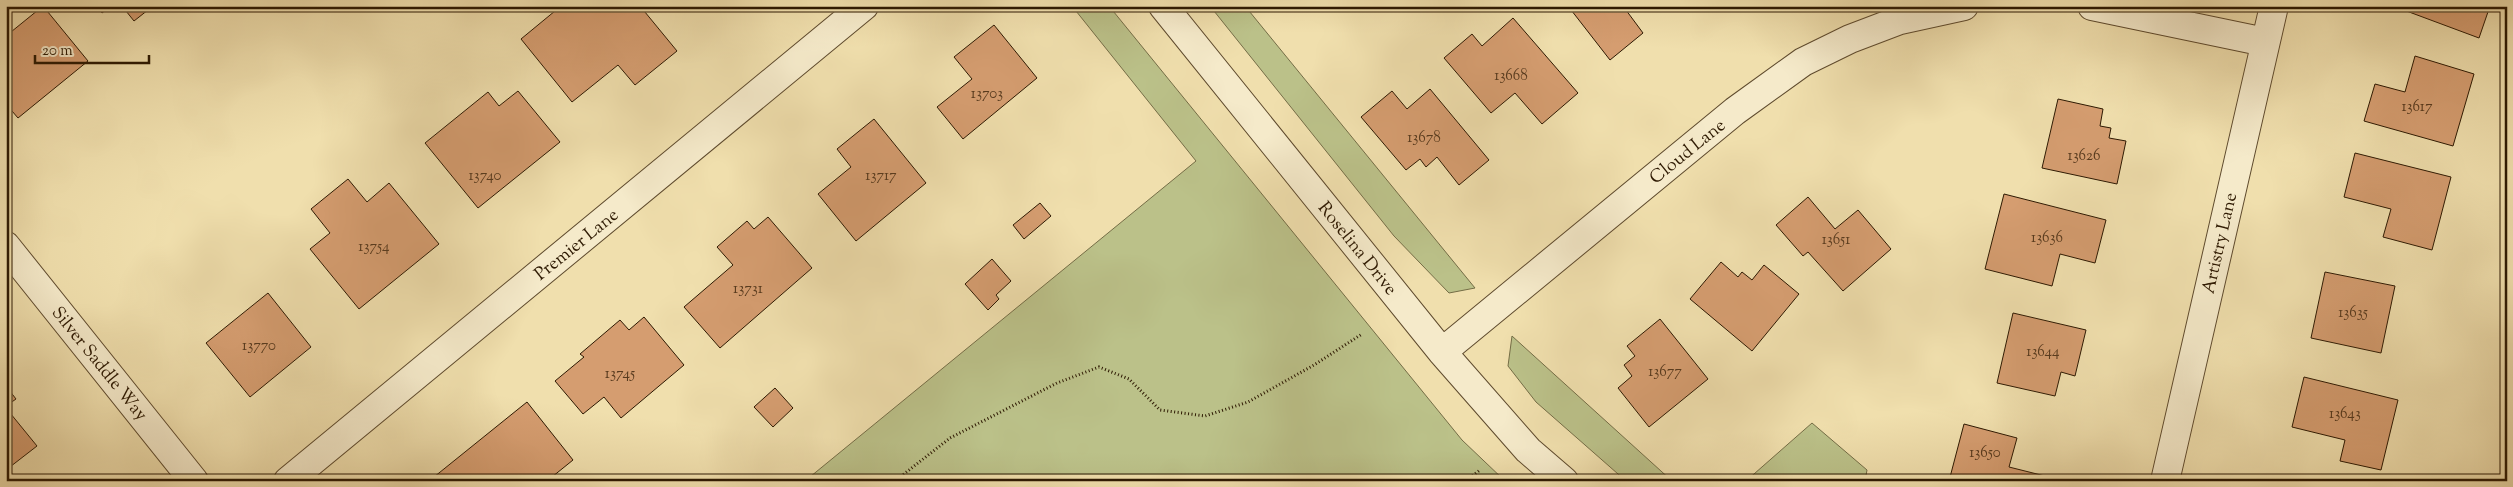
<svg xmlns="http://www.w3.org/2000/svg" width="2513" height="487" font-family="'Sorts Mill Goudy',serif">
<rect width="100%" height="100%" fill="#f0dfad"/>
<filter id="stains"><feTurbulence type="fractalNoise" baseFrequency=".004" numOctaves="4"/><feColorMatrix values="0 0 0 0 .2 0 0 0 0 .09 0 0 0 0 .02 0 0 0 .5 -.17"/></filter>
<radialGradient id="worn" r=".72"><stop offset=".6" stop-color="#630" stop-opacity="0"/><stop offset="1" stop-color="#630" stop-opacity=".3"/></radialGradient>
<path fill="#bbc189" stroke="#746d46" d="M1072,6H1109L1462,440L1505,481H805L1196,161Z
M1210,6H1245L1475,288L1449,293L1394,236Z
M1512,336L1672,481H1626L1536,402L1508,366Z
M1812,423L1867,470L1865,481H1746Z"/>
<path fill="#d59d70" stroke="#2d1902" d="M43,6L88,61L18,118L6,104V36Z
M97,6H111L102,13Z
M122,6H153L134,21Z
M561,6H640L677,51L635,85L618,65L572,102L521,39Z
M1568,6H1623L1643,33L1610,60Z
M2393,6H2490L2479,38Z
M1513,18L1578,93L1542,124L1515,93L1491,113L1444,58L1472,34L1482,46Z
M994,25L1037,78L963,139L937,107L972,79L954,57Z
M2415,56L2474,74L2453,146L2364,121L2375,84L2405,92Z
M1430,89L1489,160L1459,185L1437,157L1426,167L1420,159L1406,170L1361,117L1392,91L1407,109Z
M518,91L560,142L478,208L425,143L488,92L499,106Z
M2058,99L2103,109L2100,126L2111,128L2109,138L2126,141L2117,184L2042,168Z
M874,119L926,183L856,241L818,194L851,167L837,149Z
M2355,153L2451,177L2432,250L2383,237L2391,209L2344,197Z
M348,179L367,202L389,183L439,244L359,309L310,249L330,233L311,209Z
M2004,194L2106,220L2095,263L2060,254L2052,286L1985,269Z
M1808,197L1835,229L1858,210L1891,249L1843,291L1808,252L1803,256L1776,225Z
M1040,203L1051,216L1024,239L1013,225Z
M768,217L812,268L720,348L684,307L733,265L717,247L747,221L754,229Z
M992,259L1011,281L996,295L999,299L988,310L965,284Z
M1721,262L1738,277L1742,272L1752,280L1764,265L1799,294L1752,351L1690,299Z
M2325,272L2395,286L2381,353L2311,338Z
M268,293L311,347L250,397L206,343Z
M2013,313L2086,330L2075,376L2061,372L2055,396L1997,383Z
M644,317L684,365L621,418L604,397L583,414L555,381L584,357L580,354L620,320L629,330Z
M1660,319L1708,379L1649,427L1618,388L1632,376L1624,365L1635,356L1627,346Z
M2304,377L2398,400L2381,470L2340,461L2345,440L2292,427Z
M6,386L16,399L6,406Z
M775,388L793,408L773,427L754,407Z
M527,402L573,460L547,481H429Z
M6,408L37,446L6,470Z
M1964,424L2017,438L2009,467L2049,477L2048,481H1949Z"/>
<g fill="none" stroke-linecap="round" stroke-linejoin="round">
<defs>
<path id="minor" d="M1163,6L1442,352L1528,450L1564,481
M2092,6L2265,42
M6,246L194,481
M1442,352L1735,111L1803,62L1850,39L1900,20L1964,6
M288,481L864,6
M2165,481L2274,6"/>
</defs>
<use href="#minor" stroke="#5e4a2d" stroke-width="30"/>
<path stroke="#2d1902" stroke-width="3" stroke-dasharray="1 2.5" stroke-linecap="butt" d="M895,481L950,438L1057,383L1099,367L1129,379L1160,410L1205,416L1248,402L1314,365L1362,334
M1460,481L1467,480L1480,470"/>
<use href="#minor" stroke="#f5eaca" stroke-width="28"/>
</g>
<g text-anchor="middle" stroke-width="4" stroke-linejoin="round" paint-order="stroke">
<g font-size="15" fill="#573a1e">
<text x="1511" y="80">13668</text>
<text x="987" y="98">13703</text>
<text x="2417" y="111">13617</text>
<text x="1424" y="142">13678</text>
<text x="2084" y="160">13626</text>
<text x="485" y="180">13740</text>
<text x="881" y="180">13717</text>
<text x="2047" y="242">13636</text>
<text x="1836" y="244">13651</text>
<text x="374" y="251">13754</text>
<text x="748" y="293">13731</text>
<text x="2353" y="317">13635</text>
<text x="259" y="350">13770</text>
<text x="2043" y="356">13644</text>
<text x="1665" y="376">13677</text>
<text x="620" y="378">13745</text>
<text x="2345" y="418">13643</text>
<text x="1985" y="457">13650</text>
</g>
<g font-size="18" fill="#2d1902" stroke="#f5eaca">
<text transform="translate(1687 151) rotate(-39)" y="6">Cloud Lane</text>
<text transform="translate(2219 243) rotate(-77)" y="6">Artistry Lane</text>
<text transform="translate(576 244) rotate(-39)" y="6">Premier Lane</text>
<text transform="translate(1358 248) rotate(51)" y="6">Roselina Drive</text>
<text transform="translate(100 363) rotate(51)" y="6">Silver Saddle Way</text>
</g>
</g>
<rect width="2513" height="487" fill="none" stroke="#f0dfad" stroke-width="25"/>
<rect x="8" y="8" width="2498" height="472" fill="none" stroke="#2d1902" stroke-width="2.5"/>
<rect x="12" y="12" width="2488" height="462" fill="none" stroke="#2d1902"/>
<path d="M35 55v8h114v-8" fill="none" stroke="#2d1902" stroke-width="2.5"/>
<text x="42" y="55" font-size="15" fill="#2d1902" stroke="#f5eaca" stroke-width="4" paint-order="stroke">20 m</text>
<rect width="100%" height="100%" filter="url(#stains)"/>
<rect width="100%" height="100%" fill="url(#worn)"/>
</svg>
